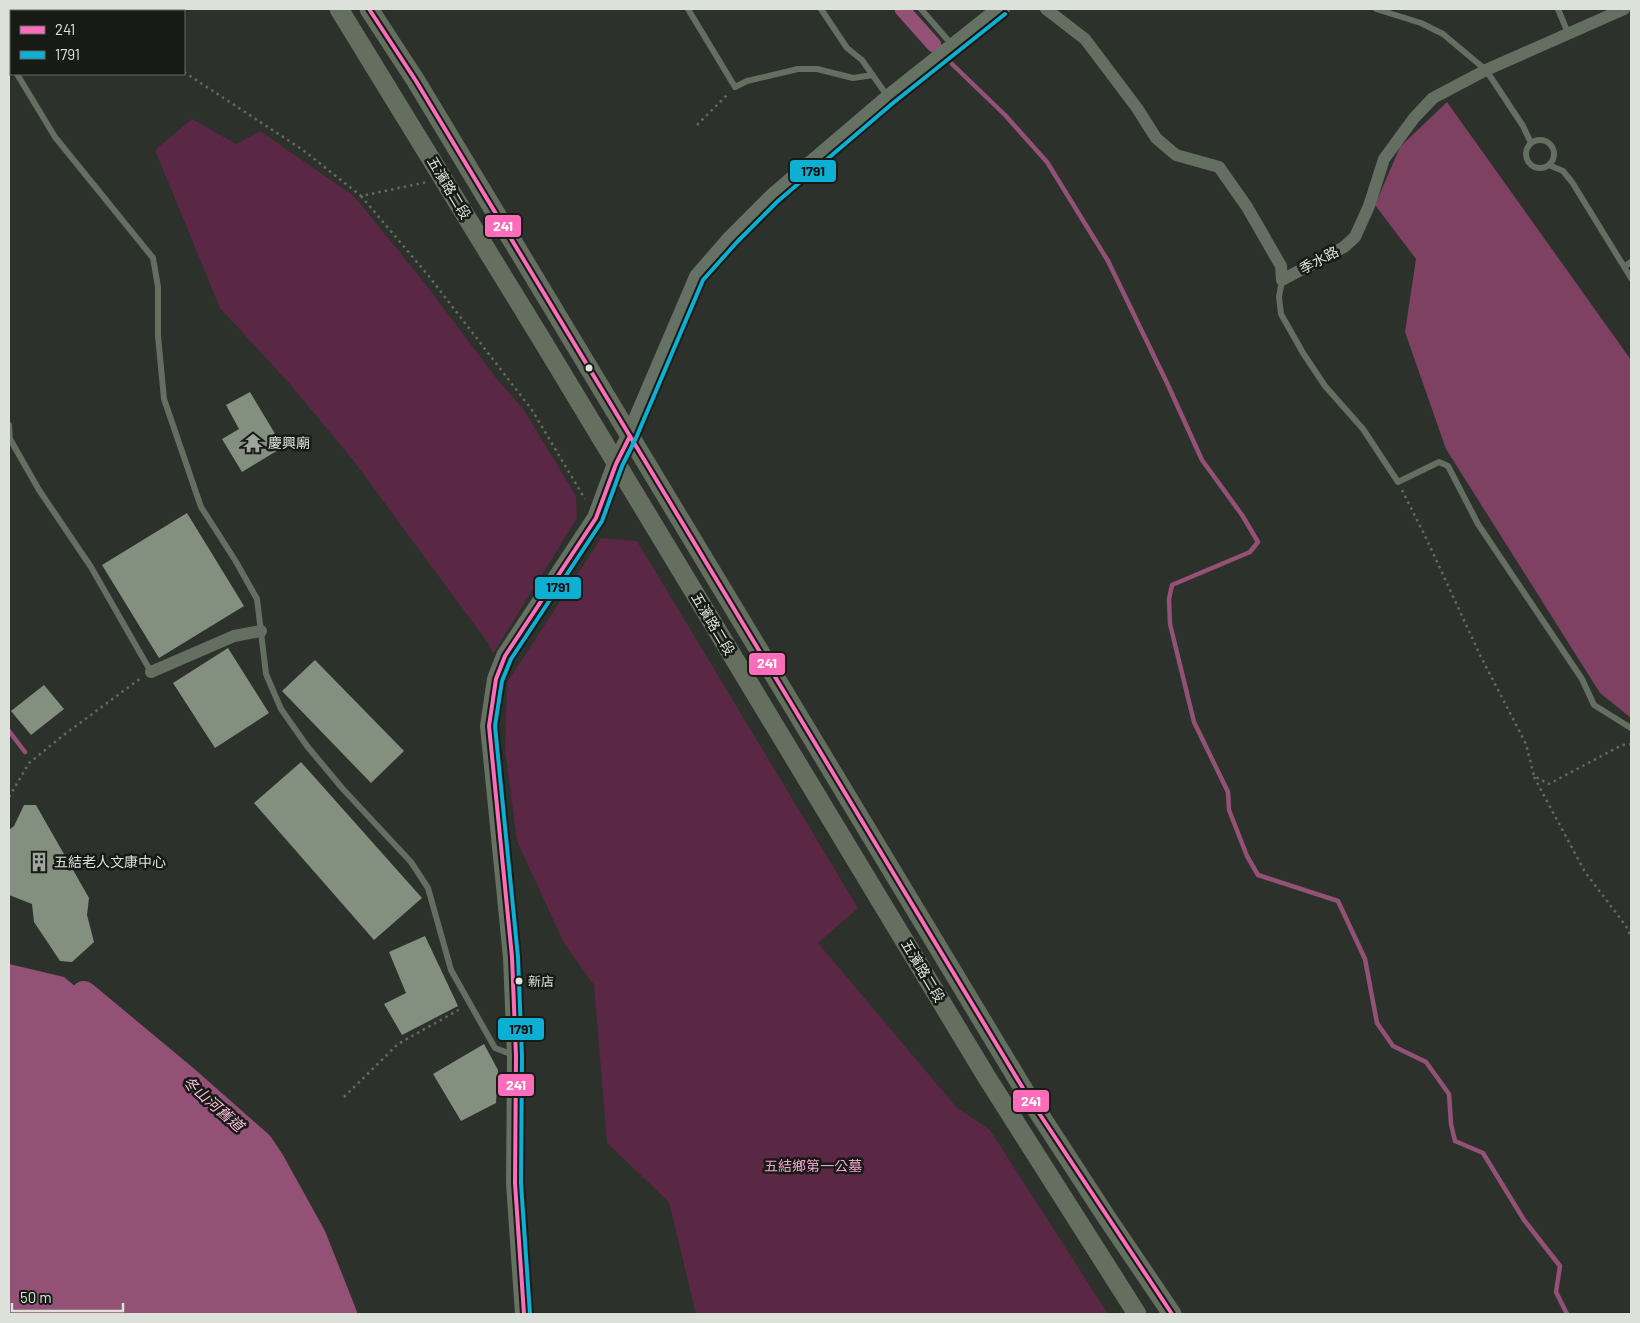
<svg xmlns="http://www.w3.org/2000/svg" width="1640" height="1323" font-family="Barlow,'Noto Sans TC',sans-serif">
<rect width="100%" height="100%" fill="#2d312c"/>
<path fill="#5a2744" d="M192,119L236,144L260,131L354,196L423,281L497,379L524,410L576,496L577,518L493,654L488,643L353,460L290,384L220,308L155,150Z
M601,538L637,541L858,908L818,943L957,1108L990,1130L1108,1314H696L669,1202L607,1143L594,985L564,943L517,841L505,749L507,683Z"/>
<path fill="#7e4162" d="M1447,102L1631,360V718L1600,693L1446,449L1405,332L1416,259L1375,205L1400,147Z"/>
<path fill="#935176" d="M9,964L64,977L185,1078L168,1065L260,1144L272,1162L313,1236L344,1314H9Z"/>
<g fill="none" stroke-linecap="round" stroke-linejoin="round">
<path stroke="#935176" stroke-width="4.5" d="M952,64L1005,115L1047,162L1108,261L1167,383L1202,460L1242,515L1258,542L1250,552L1172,585L1169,599L1170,624L1194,722L1228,792L1229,810L1247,856L1258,875L1338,901L1365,959L1377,1023L1393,1046L1426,1062L1449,1094L1451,1124L1455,1141L1483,1153L1524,1220L1560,1266L1556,1292L1567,1314
M9,731L25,752"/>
<path stroke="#935176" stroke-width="15" d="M902,9L934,45"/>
<path stroke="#935176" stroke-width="26" d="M84,994L185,1078L260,1144L272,1162L313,1236L344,1314"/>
</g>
<path fill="#838f7f" d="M250,392L283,447L242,472L222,439L239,429L226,405Z
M187,513L244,606L159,658L102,565Z
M228,648L269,713L215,748L173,683Z
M315,660L404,751L371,783L282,691Z
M44,685L64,709L31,735L11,711Z
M301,762L422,898L374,940L254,803Z
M24,805H36L89,898L87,915L94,942L72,962L60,961L34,922L32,904L9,895V830L14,826Z
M425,936L458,1006L402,1035L384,1004L406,993L389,952Z
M484,1044L498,1070L496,1103L461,1121L433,1074Z"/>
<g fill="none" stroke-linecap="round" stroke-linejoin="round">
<path stroke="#62695f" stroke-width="2.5" stroke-dasharray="2.5 4" stroke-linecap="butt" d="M123,9L125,11
M9,26L11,25
M184,72L303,150L361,196L427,182
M697,125L729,93
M361,196L428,275L532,410L585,499
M1402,490L1427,540L1480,655L1526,744L1534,776L1549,784L1622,745L1631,744
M1534,777L1585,872L1626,926L1631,937
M9,797L29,763L65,734L141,678
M344,1097L398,1044L462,1008"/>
<path stroke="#646e61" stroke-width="6" d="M688,9L735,87L747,81L798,69H817L853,78L873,75
M821,9L847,48L862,60L888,97
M921,9L953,46
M1376,9L1421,23L1443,34L1486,70L1523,126L1531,143
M1558,9L1568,33
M9,61L11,65
M17,74L55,137L153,258L158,287V336L164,399L201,507L235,560L257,599L266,674L281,709L307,746L342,788L411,862L428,888L451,970L495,1048L513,1055
M1526 154a14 14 0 1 1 28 0a14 14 0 1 1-28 0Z
M1549,165L1563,171L1572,182L1631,278
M1624,267L1631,262
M1282,280L1279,297L1281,314L1303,353L1325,386L1363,429L1398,482L1439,462L1448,466L1478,524L1582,679L1594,705L1631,728
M9,425L10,439L39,490L91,567L151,672"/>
<path stroke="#646e61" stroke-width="12" d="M1046,9L1085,39L1137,108L1156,138L1176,155L1219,167L1247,207L1281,266L1282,280L1344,247L1355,237L1369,206L1384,159L1414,118L1433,98L1486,70L1624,9
M151,672L234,636L261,631"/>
<path stroke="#657162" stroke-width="18" d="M524,1314L515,1183L516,1056L512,957L489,726L496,679L505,656L596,518L616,464L630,436L698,277L732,238L774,196L889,98L1001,9"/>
<path stroke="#646f5f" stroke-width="19" d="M339,9L545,345L986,1076L1137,1314
M369,9L416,81L1027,1095L1107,1218L1172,1314"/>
<defs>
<path id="bus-1" d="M369,9L416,81L1027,1095L1172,1314
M524,1314L515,1183L516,1056L512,957L489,726L496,679L505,656L596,518L616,464L630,436"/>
<path id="bus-2" d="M530,1314L521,1183L522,1056L518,957L495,726L502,681L511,659L602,521L622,466L636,438L703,280L737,242L778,201L893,103L1005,14"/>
</defs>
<use href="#bus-1" stroke="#171a15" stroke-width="8"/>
<use href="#bus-2" stroke="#171a15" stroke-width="8"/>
<use href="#bus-1" stroke="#fb6dba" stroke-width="4"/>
<use href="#bus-2" stroke="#0dafd3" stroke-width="4"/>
</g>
<defs>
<symbol id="temple-bare" viewBox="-9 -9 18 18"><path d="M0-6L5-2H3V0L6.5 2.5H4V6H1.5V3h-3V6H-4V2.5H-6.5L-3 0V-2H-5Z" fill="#9fa49d" stroke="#171a15" stroke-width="2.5" paint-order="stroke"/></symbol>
<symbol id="building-bare" viewBox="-9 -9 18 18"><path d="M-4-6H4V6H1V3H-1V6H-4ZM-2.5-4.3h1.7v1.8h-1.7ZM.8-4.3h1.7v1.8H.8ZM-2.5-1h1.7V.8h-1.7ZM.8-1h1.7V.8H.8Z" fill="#9fa49d" stroke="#171a15" stroke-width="2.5" paint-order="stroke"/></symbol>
</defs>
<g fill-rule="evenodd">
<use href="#temple-bare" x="239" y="429" width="28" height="28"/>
<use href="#building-bare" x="25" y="848" width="28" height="28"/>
</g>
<g fill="#dce2da" stroke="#171a15" stroke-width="2">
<circle cx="589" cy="368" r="4.5"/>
<circle cx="519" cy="981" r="4.5"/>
</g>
<g text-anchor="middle" stroke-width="5" stroke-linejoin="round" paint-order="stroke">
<g font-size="13" fill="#dce2da" stroke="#171a15" text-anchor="start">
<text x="528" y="986">新店</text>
</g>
<g font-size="14" fill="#dce2da" stroke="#171a15">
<text transform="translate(449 188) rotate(59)" y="5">五濱路二段</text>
<text transform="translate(1319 260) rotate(-28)" y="5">季水路</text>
<text transform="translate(713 624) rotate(59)" y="5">五濱路二段</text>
<text transform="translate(923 971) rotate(59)" y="5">五濱路二段</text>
</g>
<g font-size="14" fill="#dce2da" stroke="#171a15" text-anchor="start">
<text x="268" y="448">慶興廟</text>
<text x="54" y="867">五結老人文康中心</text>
</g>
<g font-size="14" fill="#f5a3ce" stroke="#171a15">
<text x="813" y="1171">五結鄉第一公墓</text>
</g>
<g font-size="15" font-style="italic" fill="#fbbcdc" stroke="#171a15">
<text transform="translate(213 1104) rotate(41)" y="5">冬山河舊道</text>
</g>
</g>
<g stroke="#171a15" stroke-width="2">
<rect x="789" y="159" width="48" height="24" rx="5" fill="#0dafd3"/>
<rect x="484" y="214" width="38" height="24" rx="5" fill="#fb6dba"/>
<rect x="534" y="576" width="48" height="24" rx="5" fill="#0dafd3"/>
<rect x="748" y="652" width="38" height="24" rx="5" fill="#fb6dba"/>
<rect x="497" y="1017" width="48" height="24" rx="5" fill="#0dafd3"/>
<rect x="497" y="1073" width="38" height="24" rx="5" fill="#fb6dba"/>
<rect x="1012" y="1089" width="38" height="24" rx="5" fill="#fb6dba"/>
</g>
<g font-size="14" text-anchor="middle" font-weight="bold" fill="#fff">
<text x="503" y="231">241</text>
<text x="767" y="668">241</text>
<text x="516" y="1090">241</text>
<text x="1031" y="1106">241</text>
</g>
<g font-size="14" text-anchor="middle" font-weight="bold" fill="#111">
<text x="813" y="176">1791</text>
<text x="558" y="592">1791</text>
<text x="521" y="1034">1791</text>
</g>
<rect width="1640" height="1323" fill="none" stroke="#dce2da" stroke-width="20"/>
<rect x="10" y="10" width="175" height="65" fill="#171a15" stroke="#666a64"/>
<rect x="20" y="26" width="25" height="8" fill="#fb6dba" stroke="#666a64"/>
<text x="55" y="35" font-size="15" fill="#dce2da">241</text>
<rect x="20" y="51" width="25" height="8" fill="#0dafd3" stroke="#666a64"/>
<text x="55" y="60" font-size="15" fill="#dce2da">1791</text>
<path d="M12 1303v8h111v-8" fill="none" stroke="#dce2da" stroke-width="2.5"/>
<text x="20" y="1303" font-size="15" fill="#dce2da" stroke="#171a15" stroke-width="4" paint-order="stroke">50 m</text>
</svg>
